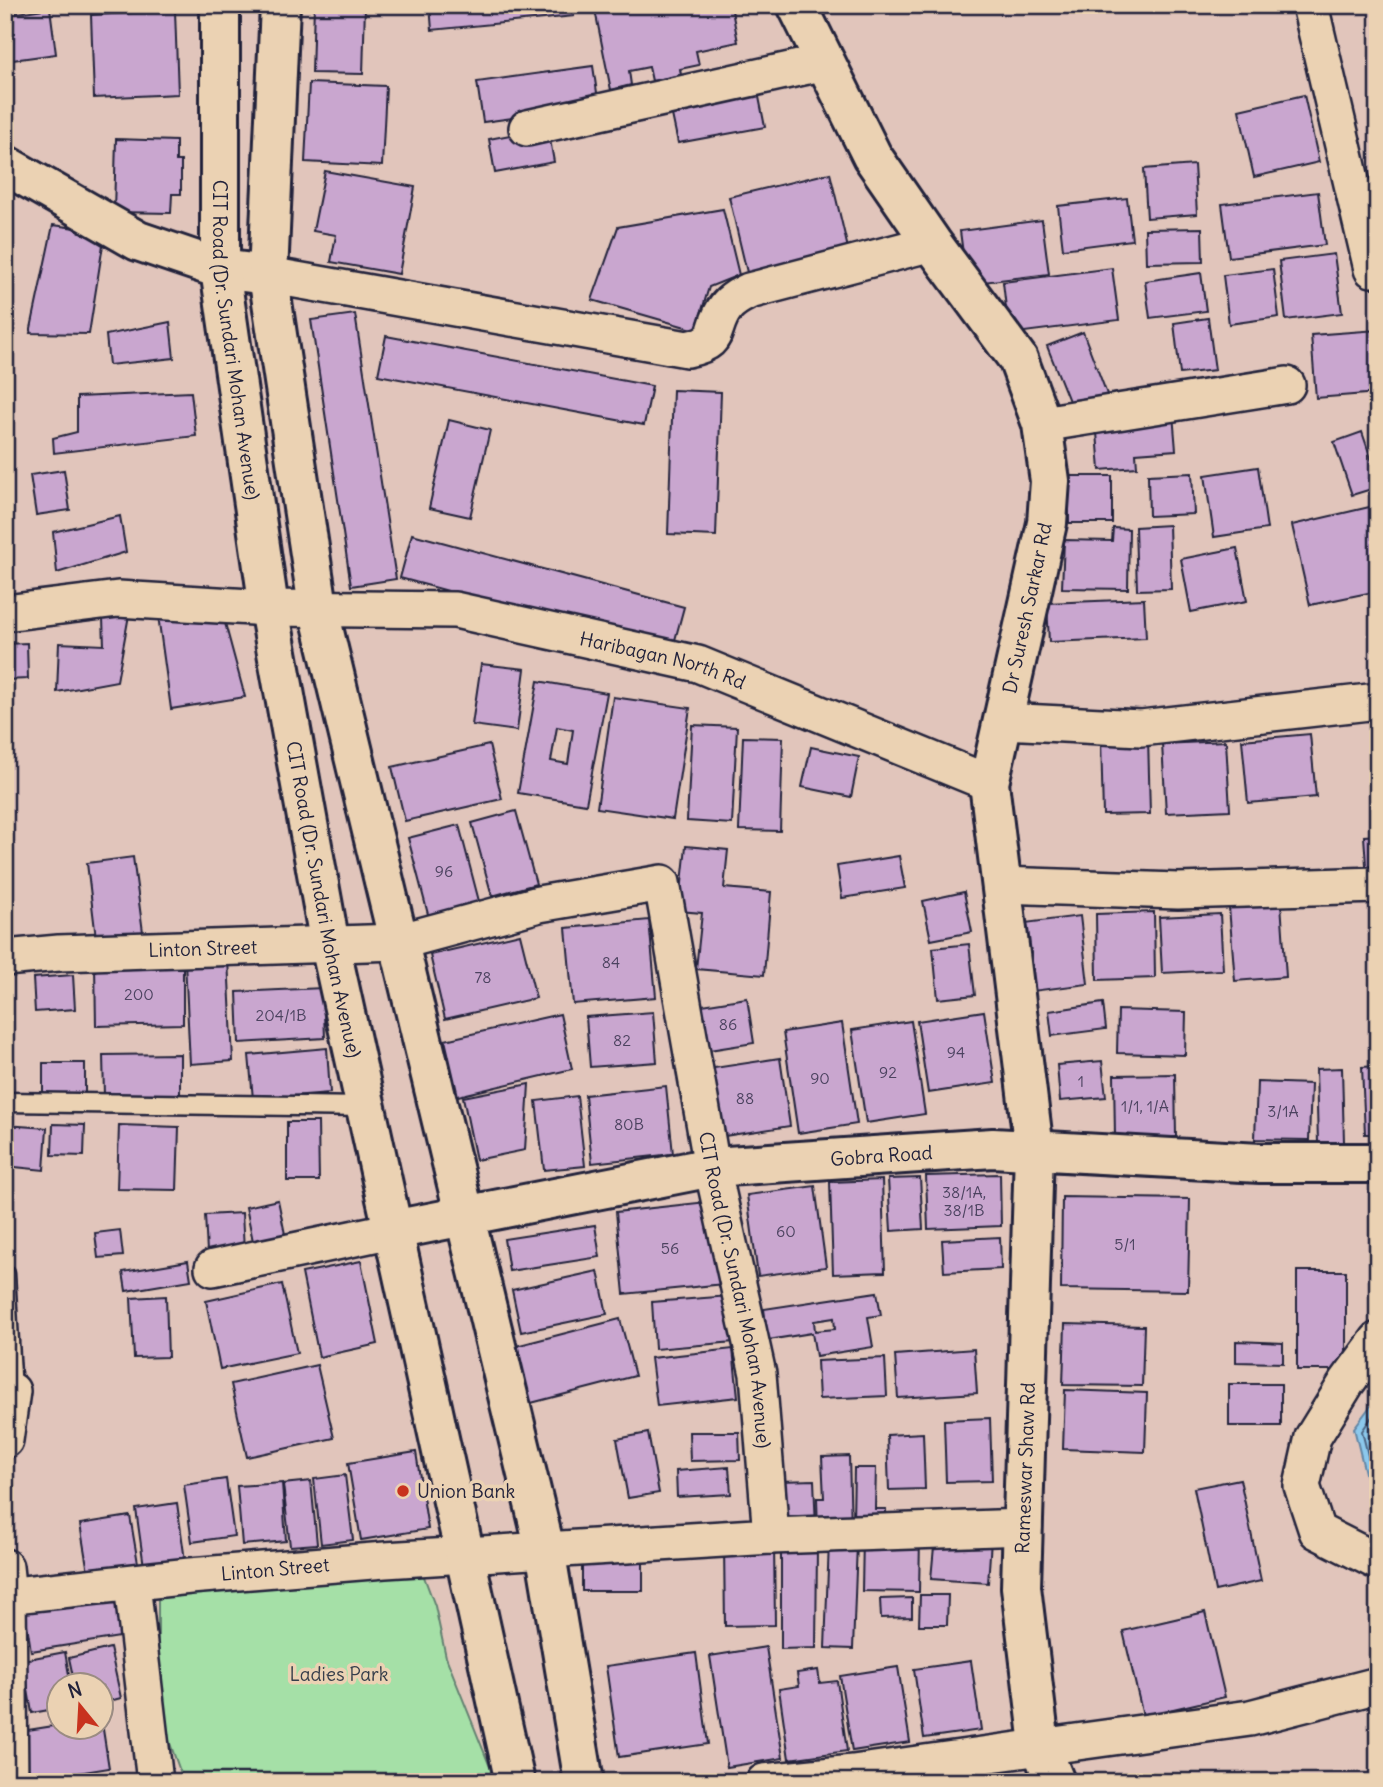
<svg xmlns="http://www.w3.org/2000/svg" width="1383" height="1787" font-family="Delius,sans-serif">
<rect width="100%" height="100%" fill="#e1c5bb"/>
<filter id="ink" filterUnits="userSpaceOnUse"><feTurbulence type="fractalNoise" baseFrequency=".0143" numOctaves="2"/><feDisplacementMap in="SourceGraphic" scale="14" xChannelSelector="R" yChannelSelector="G"/><feConvolveMatrix kernelMatrix="1 2 1 2 8 2 1 2 1" color-interpolation-filters="sRGB"/></filter>
<g filter="url(#ink)">
<path fill="#a5e0a7" stroke="#648171" stroke-width="2" d="M420,1566L435,1606L446,1657L496,1782H184L158,1710V1600L190,1576Z"/>
<path fill="#8cc8ec" stroke="#6286a5" stroke-width="2" d="M1378,1396V1526L1354,1428Z"/>
<g fill="none" stroke-linecap="round" stroke-linejoin="round">
<path stroke="#4c6482" stroke-width="2" d="M1378,1408L1362,1431L1378,1496"/>
</g>
<path fill="#c9a6cf" stroke="#22223b" stroke-width="2" fill-rule="evenodd" d="M314,5H365L363,74L312,73Z
M430,5H573L574,16L432,30Z
M594,5H674L675,9L683,7V5H731L738,42L696,51L699,65L680,69L681,75L652,81L649,67L629,71L631,85L611,90Z
M50,8L56,54L5,61V15Z
M175,11L178,94L94,98L91,15Z
M593,66L599,106L483,122L477,82Z
M309,83L386,86L382,166L305,162Z
M758,92L765,127L678,143L671,110Z
M1304,95L1319,162L1254,177L1239,110Z
M548,128L554,162L495,173L489,139Z
M116,139L176,141V161H181V194H172L171,213L114,212Z
M1194,165L1197,214L1147,218L1144,169Z
M325,171L415,187L399,274L331,262L336,235L313,231Z
M830,173L851,261L750,285L729,197Z
M1318,192L1325,245L1229,257L1222,204Z
M1127,198L1132,240L1063,249L1058,206Z
M723,209L739,275L709,287L696,330L592,300L618,227Z
M1042,220L1049,274L967,284L960,231Z
M53,225L105,232L89,334L30,333Z
M1202,228L1203,262L1146,263L1145,229Z
M1334,254L1342,313L1286,320L1279,261Z
M1112,268L1119,320L1009,334L1003,282Z
M1273,269L1279,317L1229,324L1223,275Z
M1201,273L1206,311L1150,318L1145,281Z
M355,314L396,579L351,586L311,320Z
M1208,318L1215,370L1180,374L1174,323Z
M170,322L174,358L109,365L106,335Z
M1378,330V393L1316,398L1311,335Z
M1083,332L1108,397L1073,411L1047,346Z
M386,336L652,386L644,425L378,375Z
M673,390L721,392L716,536L668,534Z
M191,392L196,436L54,453L53,438L77,432V397Z
M1378,401V445L1370,402Z
M1173,414L1176,450L1136,453L1137,467L1100,470L1096,420Z
M449,420L490,430L470,517L429,508Z
M1362,432L1378,479V487L1352,495L1334,442Z
M1258,467L1267,529L1214,537L1205,475Z
M64,470L70,510L36,515L30,475Z
M1192,473L1194,514L1149,516L1148,475Z
M1069,476H1112V523H1069Z
M1378,505V591L1310,605L1292,525Z
M120,516L126,552L57,573L53,532Z
M1169,525L1171,589L1137,590L1135,527Z
M1113,528L1129,529L1128,589L1062,588L1064,540L1112,541Z
M412,534L684,607L672,651L400,578Z
M1237,548L1247,601L1191,612L1181,559Z
M1144,599L1146,638L1049,642L1047,603Z
M156,601L225,623L245,697L171,709Z
M129,615L117,681L57,692L59,643L104,645L103,618Z
M27,643L28,679L5,680V644Z
M481,664L525,669L517,731L472,725Z
M538,681L607,693L586,804L518,793ZM557,727L573,730L568,764L551,761Z
M613,697L690,708L673,819L597,808Z
M692,725L737,727L732,824L687,821Z
M1310,734L1316,797L1248,803L1242,740Z
M743,737L783,738L780,831L739,830Z
M1148,737L1150,814L1103,815L1101,738Z
M1226,741L1230,810L1166,813L1162,744Z
M489,745L502,799L405,821L392,767Z
M811,747L859,757L851,797L802,787Z
M516,811L536,884L492,896L472,823Z
M459,825L480,905L429,918L408,838Z
M1378,835V878L1367,879L1364,836Z
M686,846L728,850L724,888L771,892L764,975L696,969L702,913L679,911Z
M899,856L905,888L842,898L837,866Z
M133,857L143,932L96,938L87,863Z
M964,892L972,932L931,940L923,901Z
M1281,903L1286,977L1235,981L1229,907Z
M1154,912L1155,978L1097,980L1096,914Z
M1220,914L1223,970L1162,973L1159,917Z
M1080,916L1088,984L1025,992L1017,924Z
M649,920L656,997L573,1004L566,928Z
M520,934L536,998L445,1019L430,955Z
M969,944L975,995L938,999L933,948Z
M228,959L233,1061L190,1064L185,961Z
M183,963V1024L96,1026L95,965Z
M73,975L75,1009L35,1012L33,978Z
M323,988L325,1038L239,1043L237,992Z
M747,998L754,1043L709,1050L702,1005Z
M1103,1003L1106,1029L1052,1036L1049,1011Z
M1118,1010L1186,1012L1185,1055L1117,1053Z
M984,1011L995,1083L928,1093L917,1021Z
M653,1012L657,1062L590,1067L586,1017Z
M560,1014L572,1069L458,1096L445,1040Z
M911,1021L925,1114L866,1123L852,1030Z
M842,1023L857,1124L798,1133L783,1032Z
M327,1048L330,1093L253,1099L249,1055Z
M180,1054V1094L104,1096L103,1055Z
M780,1058L790,1126L711,1138L701,1070Z
M1102,1061L1106,1097L1060,1101L1057,1065Z
M43,1063H85V1094L43,1095Z
M1378,1066V1134H1365L1362,1067Z
M1342,1068L1344,1142L1318,1143L1316,1069Z
M1175,1074L1176,1137H1115L1114,1075Z
M1257,1082L1311,1084L1309,1140L1255,1139Z
M529,1084L525,1150L476,1160L463,1097Z
M666,1086L673,1154L592,1163L585,1095Z
M577,1096L585,1166L544,1170L536,1101Z
M287,1122H318L319,1181H287Z
M53,1124L85,1125L84,1156L52,1155Z
M5,1125L47,1128L44,1170L5,1166Z
M119,1125L179,1127L177,1190L117,1189Z
M1000,1174L1001,1226L928,1229L926,1176Z
M920,1178L923,1229L891,1231L888,1179Z
M882,1180L885,1272L833,1274L830,1182Z
M815,1186L826,1267L758,1276L747,1195Z
M1062,1197L1190,1199L1188,1291L1061,1289Z
M278,1200L286,1239L254,1246L246,1207Z
M716,1201L724,1284L624,1294L616,1212Z
M242,1213L244,1250L207,1252L205,1215Z
M595,1225L600,1257L509,1271L504,1239Z
M120,1230L123,1256L98,1258L95,1233Z
M1000,1237L1001,1269L944,1272L942,1240Z
M188,1261L191,1280L126,1291L123,1272Z
M361,1261L378,1344L319,1357L302,1273Z
M598,1271L607,1314L521,1332L512,1290Z
M1297,1271H1346V1370H1297Z
M282,1284L297,1353L220,1369L206,1301Z
M877,1292L881,1315L868,1317L873,1347L816,1356L812,1333L768,1340L764,1309ZM834,1318L835,1329L815,1331L814,1321Z
M166,1296L168,1357L134,1358L131,1298Z
M730,1296L734,1342L655,1349L652,1302Z
M620,1319L635,1376L531,1403L516,1346Z
M1065,1324L1144,1326L1142,1386L1063,1385Z
M1236,1341L1283,1343V1363L1236,1362Z
M733,1349L738,1397L657,1406L651,1358Z
M974,1349L977,1393L898,1398L895,1355Z
M885,1358L887,1396L819,1399L817,1361Z
M317,1365L334,1438L247,1457L231,1384Z
M1229,1384H1281V1426H1229Z
M1065,1390L1147,1393L1145,1452L1063,1449Z
M990,1418L992,1481L946,1482L944,1420Z
M689,1432H739L740,1460L690,1461Z
M648,1433L659,1493L628,1498L617,1439Z
M923,1433L925,1489L889,1490L887,1435Z
M416,1452L428,1529L361,1540L348,1463Z
M849,1456L851,1530L818,1531L817,1498H824L822,1457Z
M729,1467L731,1494L677,1497L676,1471Z
M854,1468H876L875,1509H886V1523L853,1522Z
M345,1475L353,1540L321,1544L314,1479Z
M226,1479L234,1536L192,1542L184,1485Z
M1240,1479L1261,1581L1215,1591L1194,1488Z
M814,1480L816,1528L781,1529L780,1481Z
M311,1481L317,1544L290,1546L283,1484Z
M282,1483L286,1541L242,1545L237,1486Z
M177,1503L186,1568L145,1574L136,1509Z
M130,1516L139,1569L89,1578L80,1524Z
M935,1536L991,1540L988,1583L931,1579Z
M863,1537L920,1538L919,1592L862,1591Z
M829,1542L857,1543L853,1649L825,1648Z
M774,1543L775,1625L725,1626L724,1545Z
M582,1548L643,1549V1591H582Z
M781,1548H817L816,1648L781,1649Z
M119,1589L126,1636L31,1651L24,1604Z
M920,1595H948L947,1625H919Z
M912,1598V1617L881,1618L880,1599Z
M1205,1612L1225,1697L1143,1716L1123,1631Z
M766,1647L783,1758L727,1767L710,1656Z
M110,1648L121,1698L102,1703V1686H75L69,1658Z
M65,1652L71,1686H60V1708L32,1713L23,1660Z
M696,1653L708,1744L619,1757L606,1666Z
M971,1661L981,1730L924,1738L914,1669Z
M898,1667L910,1742L852,1751L840,1676Z
M818,1670L820,1683L837,1681L847,1751L789,1759L779,1689L799,1686L797,1673Z
M102,1723L109,1768L23,1782L15,1732L60,1725V1728H102Z"/>
<g fill="none" stroke-linecap="round" stroke-linejoin="round">
<defs>
<path id="service" d="M5,1102L366,1107
M5,1274L12,1391"/>
<g id="minor">
<path d="M1310,5L1372,269"/>
<path d="M527,128L826,62"/>
<path d="M268,275L687,349C724,342 709,329 726,307C732,299 741,295 749,291L932,243"/>
<path d="M1042,424L1287,385"/>
<path id="s1" d="M5,613L118,599L269,608L455,610L698,664L989,783"/>
<path d="M1003,721L1141,728L1378,701"/>
<path d="M1001,885L1178,891L1378,885"/>
<path id="s2" d="M5,958L59,953L398,942L539,904L662,883L712,1167L758,1374L771,1536L385,1560L190,1576L5,1596"/>
<path d="M213,1268L393,1230"/>
<path d="M1378,1340L1347,1382L1313,1437L1302,1486L1317,1531L1378,1562"/>
<path d="M5,1440L12,1391"/>
<path d="M771,1536L1024,1527"/>
<path d="M5,1567L8,1595L10,1782"/>
<path d="M132,1584L155,1782"/>
<path d="M764,1782L853,1773L1250,1718L1378,1685"/>
</g>
<g id="tertiary">
<path d="M797,5L872,156L932,243L1018,359L1042,424L1050,481L1047,523L989,783L1034,1150L1021,1587L1040,1745L1055,1782"/>
<path d="M5,165L138,241L220,269L268,275"/>
<path id="s3" d="M393,1230L712,1167L993,1148L1260,1163H1378"/>
</g>
<g id="secondary">
<path id="s4" d="M220,5V269L269,608L330,945L515,1782"/>
<path d="M280,5L268,275L318,607L545,1549L584,1782"/>
</g>
</defs>
<use href="#service" stroke="#22223b" stroke-width="23"/>
<use href="#minor" stroke="#22223b" stroke-width="40"/>
<use href="#tertiary" stroke="#22223b" stroke-width="44"/>
<use href="#secondary" stroke="#22223b" stroke-width="44"/>
<use href="#service" stroke="#ebd2b3" stroke-width="18"/>
<use href="#minor" stroke="#ebd2b3" stroke-width="35"/>
<use href="#tertiary" stroke="#ebd2b3" stroke-width="38"/>
<use href="#secondary" stroke="#ebd2b3" stroke-width="38"/>
</g>
</g>
<circle fill="#c8321e" stroke="#ebd2b3" stroke-width="2.5" cx="403" cy="1491" r="7"/>
<g text-anchor="middle" stroke-width="7" stroke-linejoin="round" paint-order="stroke">
<g font-size="16" fill="#4c4360">
<text x="444" y="877">96</text>
<text x="611" y="968">84</text>
<text x="483" y="983">78</text>
<text x="139" y="1000">200</text>
<text x="281" y="1021">204/1B</text>
<text x="728" y="1030">86</text>
<text x="622" y="1046">82</text>
<text x="956" y="1058">94</text>
<text x="888" y="1078">92</text>
<text x="820" y="1084">90</text>
<text x="1081" y="1087">1</text>
<text x="745" y="1104">88</text>
<text x="1145" y="1112">1/1, 1/A</text>
<text x="1283" y="1117">3/1A</text>
<text x="629" y="1130">80B</text>
<text x="964" y="1198">38/1A,<tspan x="964" dy="18">38/1B</tspan></text>
<text x="786" y="1237">60</text>
<text x="1125" y="1250">5/1</text>
<text x="670" y="1254">56</text>
</g>
<g font-size="19" fill="#22223b" stroke="#ebd2b3">
<text dy="7" stroke="none"><textPath href="#s4" startOffset="336">CIT Road (Dr. Sundari Mohan Avenue)</textPath></text>
<text transform="translate(1027 608) rotate(-78)" y="7">Dr Suresh Sarkar Rd</text>
<text dy="7" stroke="none"><textPath href="#s1" startOffset="665">Haribagan North Rd</textPath></text>
<text dy="7" stroke="none"><textPath href="#s4" startOffset="903">CIT Road (Dr. Sundari Mohan Avenue)</textPath></text>
<text dy="7" stroke="none"><textPath href="#s2" startOffset="198">Linton Street</textPath></text>
<text dy="7" stroke="none"><textPath href="#s3" startOffset="495">Gobra Road</textPath></text>
<text dy="7" stroke="none"><textPath href="#s2" startOffset="1078">CIT Road (Dr. Sundari Mohan Avenue)</textPath></text>
<text transform="translate(1025 1468) rotate(-88)" y="7">Rameswar Shaw Rd</text>
<text transform="translate(275 1569) rotate(-5)" y="7">Linton Street</text>
</g>
<g font-size="19" fill="#22223b" stroke="#ebd2b3" text-anchor="start">
<text x="417" y="1498">Union Bank</text>
</g>
<g font-size="19" fill="#363e4b" stroke="#ebd2b3">
<text x="339" y="1681">Ladies Park</text>
</g>
</g>
<rect width="1383" height="1787" fill="none" stroke="#ebd2b3" stroke-width="28"/>
<rect x="14" y="14" width="1355" height="1759" fill="none" stroke="#22223b" stroke-width="2.5" filter="url(#ink)"/>
<g transform="translate(80 1706) rotate(342)"><circle r="33" fill="#ebd2b3" stroke="#9b8c83" stroke-width="2"/>
<path d="M0-5L12 26L0 18L-12 26Z" fill="#c8321e"/>
<text y="-10" font-size="19" font-weight="bold" text-anchor="middle" fill="#22223b">N</text>
</g>
</svg>
